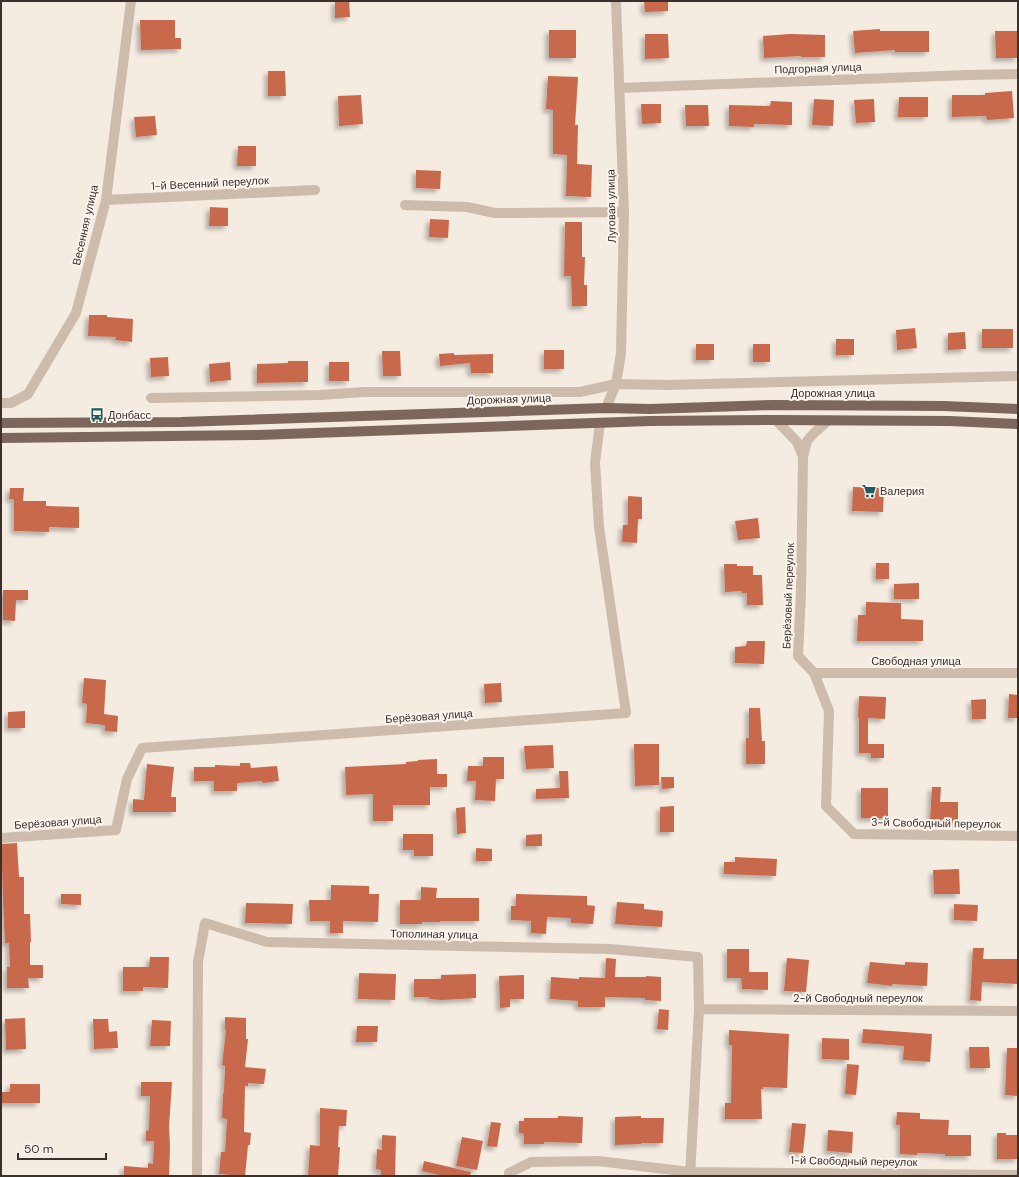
<svg xmlns="http://www.w3.org/2000/svg" width="1019" height="1177" font-family="'DM Sans',sans-serif">
<defs>
<filter id="shadow"><feDropShadow dx="-3.5" dy="3.5" stdDeviation="2" flood-color="#0004"/></filter>
</defs>
<rect width="100%" height="100%" fill="#f4ebe1"/>
<path fill="#c8694b" filter="url(#shadow)" d="M335,1H349L350,17L335,18Z
M644,1H668V11L645,12Z
M140,20H175V38H181V49L141,50Z
M880,29V31H929V52H895V50L855,53L853,31Z
M549,30H576V58H549Z
M995,31H1018V58H996Z
M645,34H668L669,58L645,59Z
M790,34L825,35V57H801V56L764,58L763,36Z
M268,71H285L286,96H268Z
M548,76L578,77L575,125H578L577,164L592,165L591,197L566,196L567,155L553,154V110L546,109Z
M1012,91L1014,118L987,120L986,116L952,117V95H985V93Z
M361,95L363,124L339,126L338,96Z
M899,97H928V117H898Z
M814,99L834,100L833,126L812,125Z
M874,99L875,122L856,123L854,100Z
M771,101L792,102V125L754,124V127L729,126V105L770,106Z
M641,104H661V123L642,124Z
M685,105H708L709,126H686Z
M155,116L157,135L136,137L134,117Z
M238,146H256V166H237Z
M416,170L441,171L440,189L416,188Z
M210,207L228,208V226H209Z
M430,219L449,220L448,238L429,237Z
M565,222H582V257H585L584,285H587V306H572L571,276H564Z
M89,315H107V317L133,319L132,342L115,340L116,337L88,336Z
M915,328L917,348L897,350L896,330Z
M982,329H1013V348H982Z
M965,332L966,349L948,350V333Z
M836,339H854V355H836Z
M696,344H714V360H696Z
M753,344H770V362H753Z
M544,350H564V369H544Z
M382,351H400L401,376H383Z
M454,353V355L493,354V373H471L470,363L440,366L439,354Z
M168,357L169,376L151,377L150,358Z
M288,361H308V382L257,383V364L288,363Z
M230,362L231,380L210,382L209,364Z
M329,362H349V381H329Z
M853,487L884,488L883,512L852,511Z
M10,488H24L23,501H46V506L79,507V528L49,527V532L14,531V499H9Z
M628,496L642,497V519H638L637,543L622,542L623,525H628Z
M758,518L760,538L738,540L735,521Z
M876,563H889V579H876Z
M724,564H737V566H753V575H762L763,605H747V593H742V591L725,592Z
M919,583V599H894V584Z
M3,590H28V600H16L15,621L3,620Z
M866,602L901,603V619L923,620V641H857L858,615H866Z
M747,641H765L764,664L735,663V647L746,646Z
M84,678L106,680L104,714L118,716L117,732L105,731V725L86,723L87,704L82,703Z
M501,683L502,702L485,703L484,684Z
M1009,694L1018,695V718H1008Z
M859,696L886,697L885,719L868,718V744H884V758H871V753H859V717H858Z
M986,699V719H972L971,700Z
M749,708H760L762,741H765V764H746V738H749Z
M25,711V728H8V712Z
M634,744H659V785L635,786Z
M553,745L554,768L526,769L524,746Z
M483,757H504V779H496L495,801L475,800L476,781H467L468,766H483Z
M437,759V774H447V787H430V805H393V821H373V794L346,795L345,767L406,764V762L418,761V760Z
M240,763H250L251,768L277,766L279,781L263,783L262,781L237,783V791H214V781H194V767H215V765L240,766Z
M147,764L174,767L171,797H176V812H133V799L144,800Z
M559,771H568L569,798L536,799V789L560,788Z
M661,777H674V788L662,789Z
M932,787H941L940,802H958V823L930,822Z
M861,788H888V818H861Z
M674,806V832H660V807Z
M465,807L466,833L457,834L456,808Z
M403,834H433V856H414V850H403Z
M542,834V846H526V835Z
M17,843L19,877H24V914H30L31,942H30V965H43V978H28L29,988H7V967H10L9,943H5L3,902L2,866H1V844Z
M476,848L492,849V861H476Z
M735,857L777,859L776,876L724,874V862H735Z
M959,869L960,894H934L933,870Z
M331,885L369,886V894H379L378,922L343,921V933H330V921H310L309,900H331Z
M421,887L437,888L436,898H479V921H440V922H422V924H400V900H421Z
M61,894H81V905L61,904Z
M516,894L587,896V905L595,906L593,924L571,923V918L547,917L546,934L531,933V921L511,920V906H516Z
M617,902L644,904V909L663,911L662,927L615,924Z
M246,903L293,904L292,924L245,923Z
M954,904L978,905L977,921L954,920Z
M973,948H984L983,959H1018L1017,984L982,982L981,1001L970,1000Z
M727,949H749V972H768V990L742,989L741,978H727Z
M150,957H169L168,988L143,987V991H123V967H149Z
M606,958L616,959L615,977H646V976L661,977V1001L645,1000V998L605,997V1007H578V1001L550,999L551,977L579,979V977L605,978Z
M787,958L809,960L806,992L784,991Z
M870,962L905,965V962L928,963L927,986L892,984V986L867,983Z
M359,973L396,974L395,1000L358,999Z
M476,974V998L442,1000L429,999V997H414V979H441V975Z
M524,975V999H510V1007L500,1008L499,976Z
M659,1009L669,1010L668,1030L657,1029Z
M225,1017L246,1018V1039H248L245,1067L266,1069L264,1084L248,1083V1086H245L244,1132L251,1133L250,1145H248L245,1176L219,1174L221,1152H225L227,1119L222,1118L223,1093H224L225,1066L222,1065L226,1030H225Z
M25,1018L26,1049L6,1050L5,1019Z
M93,1019H108L109,1032L117,1031L118,1048L94,1049Z
M152,1020L171,1021L170,1046H150Z
M357,1026H378L377,1042H356Z
M863,1029L932,1034L930,1062L903,1060L904,1046L862,1043Z
M729,1030L789,1034L787,1088L763,1087V1089H761L762,1119H725V1103H731L732,1045H729Z
M822,1038L849,1039V1060L822,1059Z
M969,1047H989L990,1068H970Z
M1007,1048H1018V1096L1005,1095Z
M847,1064L859,1065L856,1095L845,1094Z
M141,1082H172L169,1126L170,1147L169,1176H124V1166L148,1168V1163L153,1164L154,1141H146V1131L149,1130L150,1096H141Z
M10,1084H40V1103H1V1092H10Z
M320,1108L347,1110L346,1126H339L338,1147H340L338,1176H308L310,1145L320,1146Z
M897,1112L920,1113V1119L949,1120L948,1135H971V1156H945V1154L917,1153V1155L900,1154V1125H896Z
M558,1116L583,1117L582,1143L544,1142V1144H524V1134L519,1133V1121H524V1118H558Z
M641,1116V1118H664L663,1143H641V1144L615,1145V1117Z
M491,1122L501,1123L497,1147L487,1146Z
M792,1123L806,1124L803,1153L789,1152Z
M828,1130L853,1132L852,1153L827,1151Z
M997,1133H1006V1135H1018V1159H997Z
M382,1135L396,1136L395,1176H381V1170L376,1169L377,1149L382,1150Z
M462,1137L483,1141L477,1170L456,1166Z
M424,1161L471,1172L470,1176H443L422,1171Z"/>
<g fill="none" stroke-linecap="round" stroke-linejoin="round">
<path stroke="#cdbbac" stroke-width="10" d="M619,88L968,75L1018,74
M106,200L315,190
M405,205L467,207L495,213L624,212
M151,398L320,395L364,392H580L616,384L668,385L1018,376
M1,403H11L28,394L76,313L106,200L131,1
M606,408L616,384L621,353L624,212L616,1
M776,420L797,442L803,457
M829,420L814,433L807,441L803,457L801,592L798,656L814,673L829,711L826,806L854,834L1018,836
M814,673H1018
M1,838L116,830L127,779L142,748L626,713L599,527L595,463L600,423
M699,1009L1018,1011
M509,1173L531,1162L598,1161L690,1172L1018,1175
M197,1176L198,962L205,923L267,942L610,949L698,957L699,1009L690,1176"/>
<path stroke="#7d675c" stroke-width="10" d="M1,423L181,422L606,408L650,409L773,405L943,406L1018,409
M1,438L258,435L650,421L776,420L949,421L1018,424"/>
</g>
<defs>
<symbol id="bus-bare" viewBox="-9 -9 18 18"><path d="M-5-6H5V4H4V6H2V4H-2V6H-4V4H-5ZM-3.5-4V0h7V-4ZM-3.5 1.2v1.5H-2V1.2ZM2 1.2v1.5H3.5V1.2Z" fill="#1f5a5e" stroke="#fbf5ee" stroke-width="2.5" paint-order="stroke"/></symbol>
<symbol id="supermarket-bare" viewBox="-9 -9 18 18"><path d="M-6-5.5h2.5l.6 2H6L4.5 2H-2.5L-4.4-4H-6ZM-1.5 3.2a1.3 1.3 0 1 0 .1 0ZM3 3.2a1.3 1.3 0 1 0 .1 0Z" fill="#1f5a5e" stroke="#fbf5ee" stroke-width="2.5" paint-order="stroke"/></symbol>
</defs>
<g fill-rule="evenodd">
<use href="#bus-bare" x="87" y="405" width="20" height="20"/>
<use href="#supermarket-bare" x="859" y="481" width="20" height="20"/>
</g>
<g text-anchor="middle" stroke-width="4" stroke-linejoin="round" paint-order="stroke">
<g font-size="11" fill="#3b302b" stroke="#fbf5ee">
<text transform="translate(818 68) rotate(-2)" y="4">Подгорная улица</text>
<text transform="translate(210 183) rotate(-3)" y="4">1-й Весенний переулок</text>
<text transform="translate(611 206) rotate(-91)" y="4">Луговая улица</text>
<text transform="translate(85 225) rotate(-77)" y="4">Весенняя улица</text>
<text x="833" y="397">Дорожная улица</text>
<text transform="translate(509 399) rotate(-2)" y="4">Дорожная улица</text>
<text transform="translate(788 596) rotate(-88)" y="4">Берёзовый переулок</text>
<text x="916" y="665">Свободная улица</text>
<text transform="translate(429 716) rotate(-4)" y="4">Берёзовая улица</text>
<text transform="translate(58 822) rotate(-4)" y="4">Берёзовая улица</text>
<text transform="translate(936 823) rotate(1)" y="4">3-й Свободный переулок</text>
<text transform="translate(434 934) rotate(1)" y="4">Тополиная улица</text>
<text x="858" y="1002">2-й Свободный переулок</text>
<text transform="translate(854 1161) rotate(1)" y="4">1-й Свободный переулок</text>
</g>
<g font-size="11" fill="#3b302b" stroke="#fbf5ee" text-anchor="start">
<text x="108" y="419">Донбасс</text>
<text x="880" y="495">Валерия</text>
</g>
</g>
<rect width="1019" height="1177" fill="none" stroke="#3b302b" stroke-width="4"/>
<path d="M18 1153v6h88v-6" fill="none" stroke="#3b302b" stroke-width="2"/>
<text x="24" y="1153" font-size="12" fill="#3b302b" stroke="#fbf5ee" stroke-width="3" paint-order="stroke">50 m</text>
</svg>
